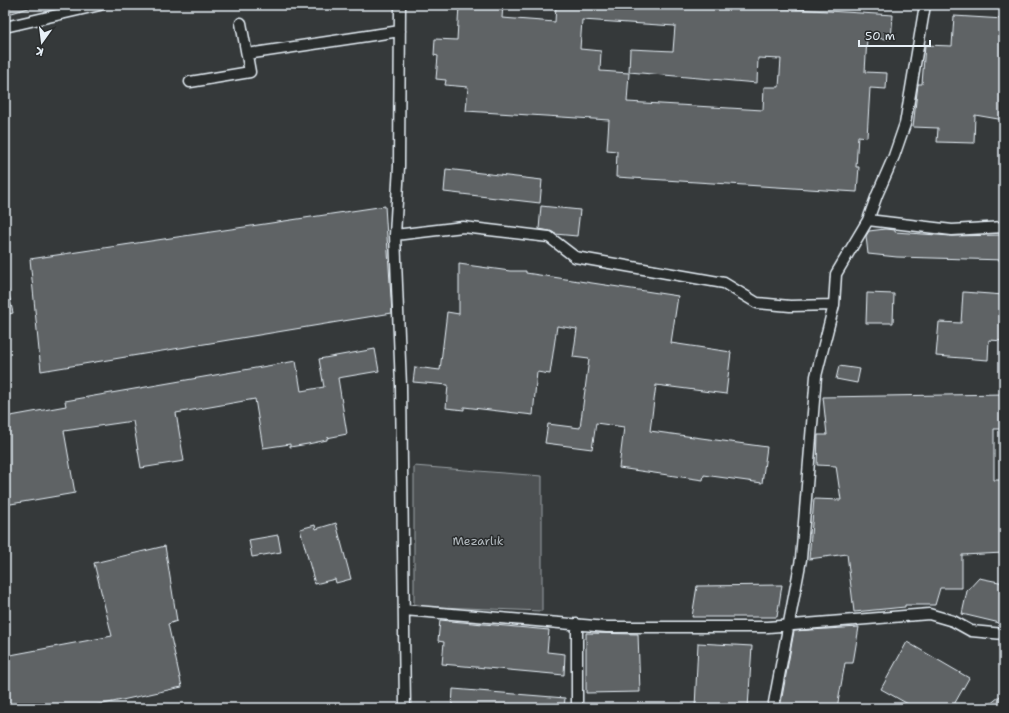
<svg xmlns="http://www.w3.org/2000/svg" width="1009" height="713" font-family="'Shantell Sans',sans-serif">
<rect width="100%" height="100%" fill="#35393a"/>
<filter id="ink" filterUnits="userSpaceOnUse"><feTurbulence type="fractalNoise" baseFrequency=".025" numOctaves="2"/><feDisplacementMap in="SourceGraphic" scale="8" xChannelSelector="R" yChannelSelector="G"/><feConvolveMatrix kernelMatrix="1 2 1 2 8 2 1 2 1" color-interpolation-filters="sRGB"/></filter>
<g filter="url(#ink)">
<path fill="#4d5152" stroke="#9aa1a5" d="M414,466L542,476V611L414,606Z"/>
<path fill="#5f6365" stroke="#e8f1f8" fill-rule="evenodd" d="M5,5H31L32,7L5,15Z
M459,5H503L502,18L555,22L556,5H730L893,15L891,39L867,38L865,72L887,73L886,89L870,88L867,137L858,136L856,167H859L857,192L616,177L617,151L607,150L609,120L466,111L468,87L445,85L446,80L436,79L438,56L434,55L435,39L457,40ZM582,20L675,26L673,51L630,49L629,72L757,83L758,58L781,59L779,87H764L763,110L627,102L629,73L600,71L601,51L580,49Z
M954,16L1004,19V120L975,115L974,143L937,142L938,128L913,127L918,84H922L925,45L952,46Z
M446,169L542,180L540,203L444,192Z
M385,206L392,313L41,371L30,259Z
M541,206L580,210L577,236L555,234L550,231L539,229Z
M885,229L895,230V232L951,236L1004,235V260L897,257L868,254L866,236L869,231Z
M459,264L510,271H526V273L678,296L671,343L731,352L726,394L656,385L650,431L767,447L762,483L704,475L703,480L619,468L624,427L596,423L592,449L545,443L548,424L580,428L589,359L573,357L577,329L557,326L550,374L537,372L533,415L464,407V410L446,408L448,385L413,382L415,367L440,370L447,312L459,314Z
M8,290L13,313L5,315V291Z
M963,292L1004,295V341L989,340L988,360L936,356L939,322L961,323Z
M867,293L894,294L893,323H866Z
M375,349L379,371L338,378L347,434L327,438V440L308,444L290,447V444L263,448L255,399L176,413L184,461L141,468L133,421L64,431L75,493L5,505V417L66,406L65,401L296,361L301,391L324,387L319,359Z
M839,366L860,369L857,383L836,379Z
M1004,394V429H994V480H1004V553L962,555V588H940L935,605H905V607L854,612L847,554L809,559L814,499L841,500L836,466L817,465L818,435H827L823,397Z
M336,523L351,579L336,583L335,579L315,584L300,529L315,525L316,529Z
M278,535L281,552L252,557L249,540Z
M165,546L177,621L168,624L182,687L85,708H5V656L112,636L94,563Z
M979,578L1004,583V624L962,614L967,591Z
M782,585L777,617H692L697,586Z
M440,620L549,630L547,652L565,654L564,675L442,664L444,642L438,641Z
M859,627L853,663H845L837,708H780L794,631Z
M586,633L638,634L640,692L586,693Z
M907,642L969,678L952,708H915L881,689Z
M698,643L752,646L748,708H695Z
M453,689L565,698L564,708H452Z
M1004,693V708H985Z"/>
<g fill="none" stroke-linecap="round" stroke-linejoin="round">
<defs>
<path id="minor" d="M400,5L399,166L395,235L401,386L405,708
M5,27L100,5
M247,54L400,31
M190,82L250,72L241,23
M868,220L952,230L1004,227
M395,235L463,227L549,237L575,257L724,283L757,303L790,306L834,305
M404,610L607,627H768L929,614L953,621L971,631L1004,634
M577,624V708
M773,708L801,559L816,376L834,305L836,274L868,220L877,195L894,156L905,124L925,5"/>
</defs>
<use href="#minor" stroke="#e8f1f8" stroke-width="13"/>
<use href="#minor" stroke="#2a2d2e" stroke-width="10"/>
</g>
</g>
<g text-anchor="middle" stroke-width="3" stroke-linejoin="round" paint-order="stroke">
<g font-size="12" fill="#b2b9be" stroke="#2a2d2e">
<text x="478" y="545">Mezarlık</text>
</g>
</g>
<rect width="1009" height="713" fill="none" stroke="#2a2d2e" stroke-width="20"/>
<rect x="10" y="10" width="989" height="693" fill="none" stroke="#e8f1f8" stroke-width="1.5" filter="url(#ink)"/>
<g transform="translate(42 42) rotate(194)" stroke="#2a2d2e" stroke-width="3" paint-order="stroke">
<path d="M0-3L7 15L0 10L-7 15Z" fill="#e8f1f8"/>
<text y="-6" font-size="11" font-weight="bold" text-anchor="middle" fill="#e8f1f8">K</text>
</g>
<path d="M859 40v6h71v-6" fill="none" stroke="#e8f1f8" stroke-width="2"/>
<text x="865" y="40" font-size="12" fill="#e8f1f8" stroke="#2a2d2e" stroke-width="3" paint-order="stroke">50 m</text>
</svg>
